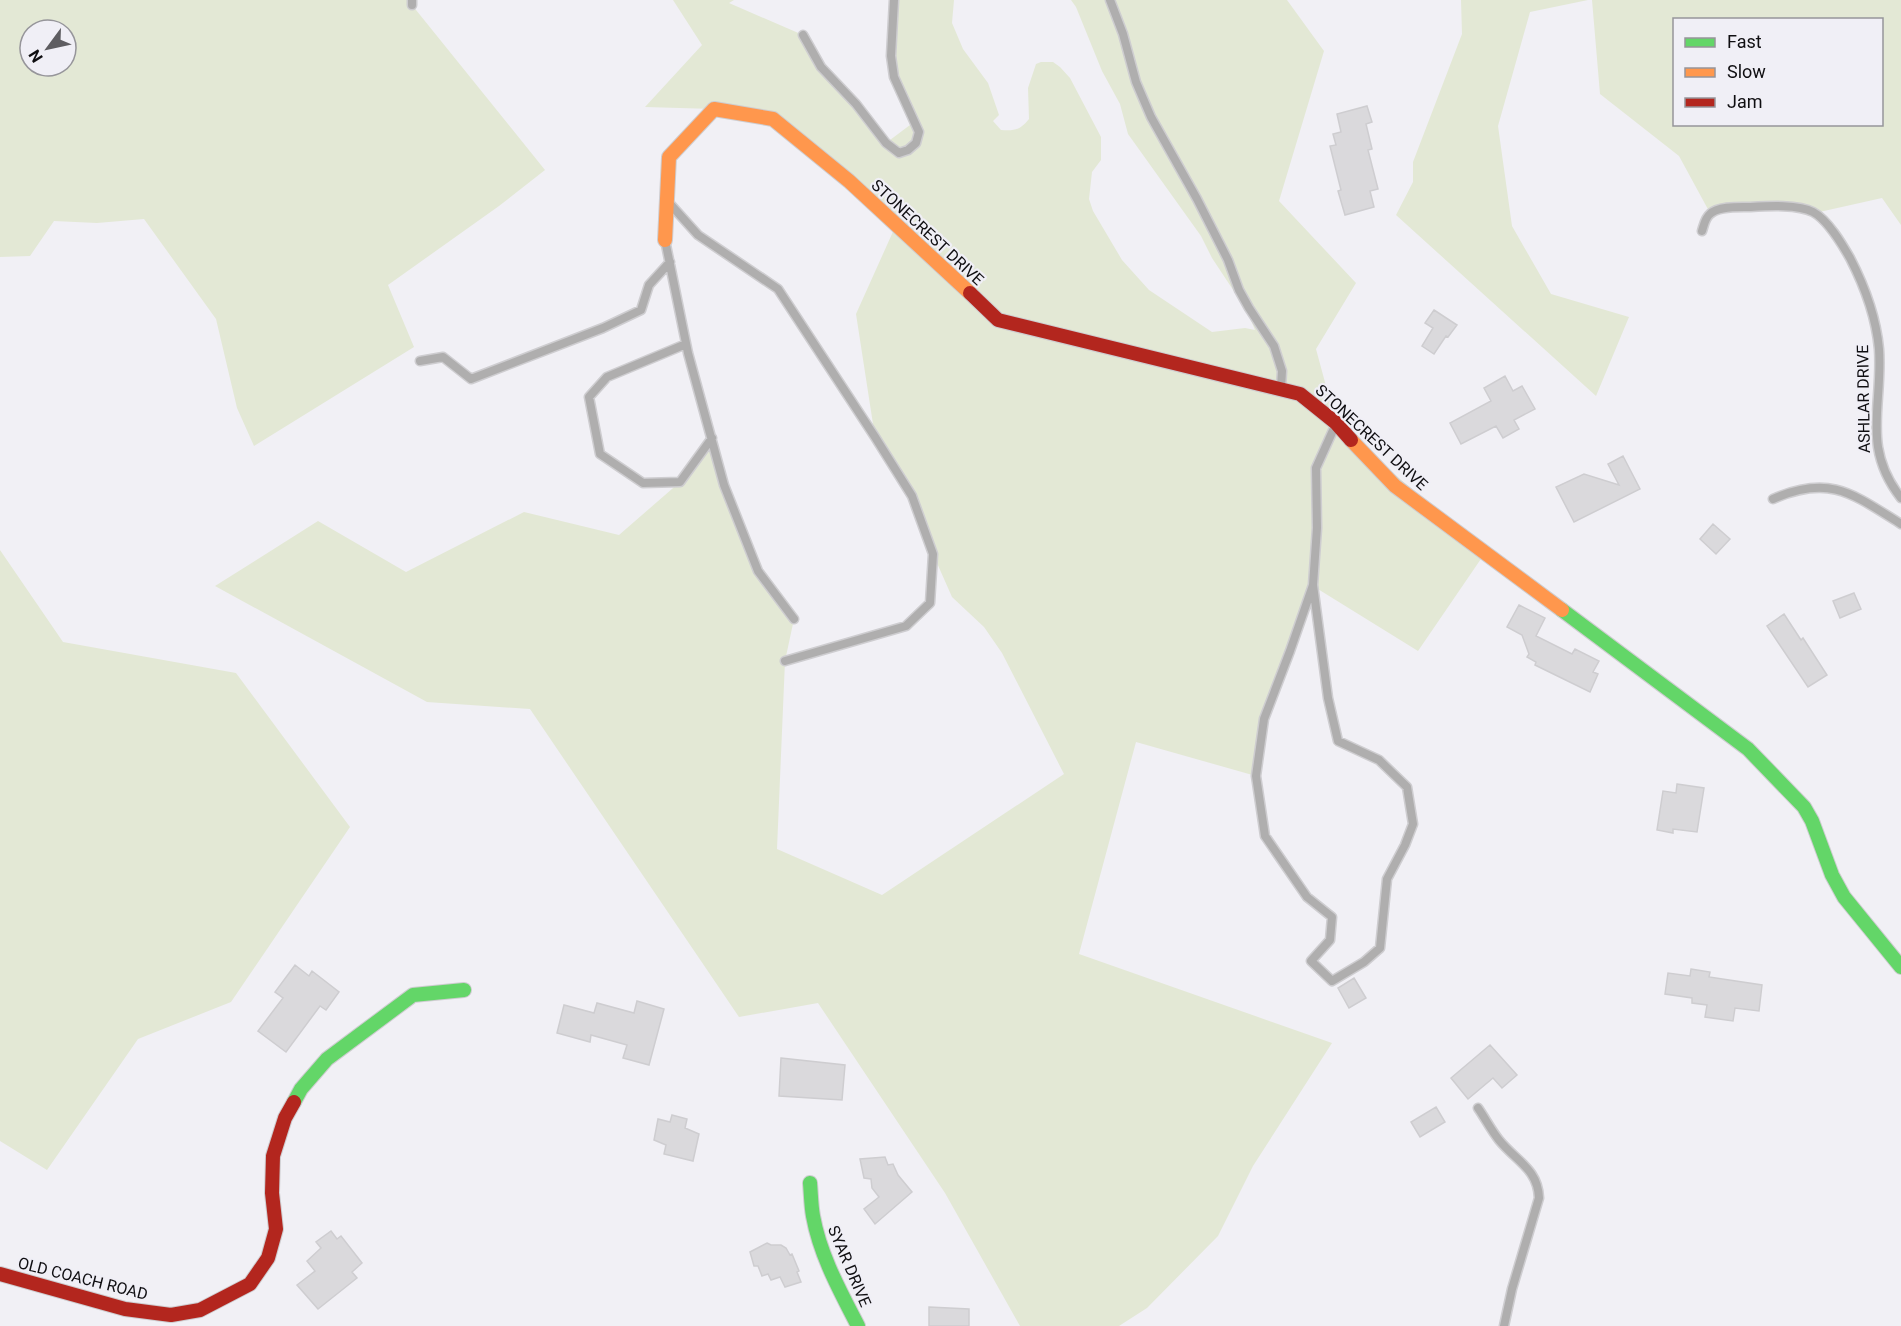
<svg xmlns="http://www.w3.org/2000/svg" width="1901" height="1326" font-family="Roboto,sans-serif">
<rect width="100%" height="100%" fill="#f1f0f5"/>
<path fill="#e3e8d5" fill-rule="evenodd" d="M0,0H412V5L545,170L499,206L388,285L414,347L254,446L237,408L216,319L144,219L97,223L54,221L30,256L0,257ZM30,30H66V66H30Z
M673,0H734L729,3L803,35L821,67L886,143L914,122L894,77V0H954L952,23L963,49L988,83L999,115L993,121L1001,130C1015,131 1020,130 1029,119L1028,88L1036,64L1041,62H1053L1060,67L1070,78L1101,137V160L1092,172L1089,199L1093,211L1122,260L1149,290L1212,332L1245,328L1255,330L1247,311L1212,258L1201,236L1128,134L1120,104L1102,71L1076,7L1071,0H1287L1324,51L1279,201L1356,283L1316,349L1336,423L1485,553L1418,651L1313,586L1264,719L1256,776L1136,742L1079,954L1332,1043L1253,1166L1218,1236L1147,1308L1119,1326H1020L945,1193L818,1003L739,1017L530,709L427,702L215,586L318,521L406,572L524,512L619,535L680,482L712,438L758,571L794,619L785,661L777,849L882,895L1064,774L1002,653L984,627L952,597L933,554L912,496L875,437L856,314L896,225L773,119L714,109L645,107L702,45Z
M1461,0H1588L1530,12L1498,126L1512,226L1551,294L1629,317L1596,396L1396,215L1413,182V162L1462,34Z
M1592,0H1901V225L1882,198L1815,213L1778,207L1710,213L1679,156L1600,94ZM1674,20H1882V124H1674Z
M0,550L63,642L236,673L350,827L231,1002L138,1039L47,1170L0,1141Z"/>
<path fill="#dad9dc" stroke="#cecdd0" stroke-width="1.5" d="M1367,106L1372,122L1366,124L1372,149L1368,150L1378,189L1370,191L1374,207L1345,215L1338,191L1341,190L1330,146L1336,145L1333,134L1341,132L1337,114Z
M1434,310L1457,325L1448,337L1446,336L1434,354L1422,346L1433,328L1425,323Z
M1505,376L1513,391L1522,386L1535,409L1514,420L1519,429L1503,438L1496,426L1461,444L1450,423L1491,401L1484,388Z
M1623,456L1640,489L1574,522L1556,487L1584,474L1619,485L1608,464Z
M1713,524L1730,539L1716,554L1700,539Z
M1854,593L1861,609L1840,618L1833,601Z
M1519,605L1545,618L1536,636L1572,654L1575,649L1599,661L1593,672L1598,674L1590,692L1535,665L1536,662L1527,657L1529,654L1522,635L1507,627Z
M1784,614L1801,640L1803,638L1827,675L1808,687L1767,626Z
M1677,784L1704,788L1697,832L1673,829V833L1657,830L1663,791L1676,793Z
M295,965L309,976L312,971L339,992L326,1010L320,1006L286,1052L258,1031L283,998L275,992Z
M1691,969L1710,972L1709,977L1762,985L1759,1011L1735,1008L1733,1021L1705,1017L1707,1005L1692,1003V998L1665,994L1668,973L1690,976Z
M1354,978L1366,998L1349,1008L1338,988Z
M637,1001L664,1009L649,1065L623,1058L627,1045L591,1035L590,1042L557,1033L564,1005L594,1013L597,1003L634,1013Z
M1490,1045L1517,1075L1502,1088L1493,1078L1468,1099L1451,1078Z
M781,1058L845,1065L842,1100L779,1096Z
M1436,1107L1445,1122L1420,1137L1411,1122Z
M672,1115L687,1119L685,1128L699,1134L693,1161L664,1154L666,1145L654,1140L658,1119L670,1122Z
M885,1157L888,1165L893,1164L898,1175L912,1192L875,1224L864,1209L879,1197L872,1188L871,1179L864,1178L860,1159Z
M331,1231L337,1239L341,1236L362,1263L352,1272L357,1278L318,1309L297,1285L315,1271L307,1261L321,1248L316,1242Z
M767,1243L771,1245H781L786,1248L790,1255L792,1254L799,1271L797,1272L801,1282L785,1287L780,1277L771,1280L768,1274L762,1276L758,1266H754L750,1252Z
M929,1307L969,1309V1326H929Z"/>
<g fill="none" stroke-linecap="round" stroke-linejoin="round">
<defs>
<path id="lane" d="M1110,0L1123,34L1136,82L1151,117L1197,199L1228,260L1239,290L1249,308L1274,346L1282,371L1281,388
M412,5V0
M803,35L821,67L856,104L886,143L899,153L908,150L916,143L919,132L894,77L891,56L894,0
M671,205L698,235L778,289L875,437L912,496L933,554L930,603L906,626L785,661
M1702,231C1704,225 1705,218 1710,214C1718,206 1739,207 1749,207C1767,206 1798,204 1813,212C1828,220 1842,244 1850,258C1865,287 1876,316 1879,349C1883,406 1861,447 1901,498
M665,240L688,353L724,485L758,571L794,619
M686,344L607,377L589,397L600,454L643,483L680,482L712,438
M420,361L443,357L471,379L603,328L641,310L649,285L670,262
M1773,499C1830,474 1853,494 1901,524
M1313,585L1328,698L1338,741L1379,760L1407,787L1413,824L1405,845L1387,879L1380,948L1364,962L1332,981L1311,961L1330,940L1332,917L1307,897L1265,836L1256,776L1264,719L1290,651L1313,585L1317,528L1316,468L1335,426
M1478,1108C1485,1118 1491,1130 1499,1140C1516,1161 1538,1169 1539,1198L1512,1289L1504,1326"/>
<path id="fast" d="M1562,610L1748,749L1804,807L1812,821L1832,875L1844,897L1901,967
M294,1102L301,1089L327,1059L413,995L464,990
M810,1183C811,1194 811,1205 813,1216C820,1255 840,1291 858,1326"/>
<path id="slow" d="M665,240L669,157L714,109L773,119L849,181L970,293
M1351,440L1395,486L1562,610"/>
<path id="jam" d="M970,293L998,320L1300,394L1336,423L1351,440
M0,1274L125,1309L171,1315L200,1310L250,1284L268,1258L276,1229L272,1193L273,1156L285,1118L294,1102"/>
</defs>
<use href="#lane" stroke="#cecdd0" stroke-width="11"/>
<use href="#fast" stroke="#cecdd0" stroke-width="16"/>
<use href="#slow" stroke="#cecdd0" stroke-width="16"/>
<use href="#jam" stroke="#cecdd0" stroke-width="16"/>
<use href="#lane" stroke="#afaeae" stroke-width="8"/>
<use href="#fast" stroke="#63d668" stroke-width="14"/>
<use href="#slow" stroke="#ff974d" stroke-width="14"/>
<use href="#jam" stroke="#b3261e" stroke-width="14"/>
</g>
<g text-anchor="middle" stroke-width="4.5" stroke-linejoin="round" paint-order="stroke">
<g font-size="16" fill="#0f0e11" stroke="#f0eff6">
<text transform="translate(928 232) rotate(43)" y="6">STONECREST DRIVE</text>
<text transform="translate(1863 399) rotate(-91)" y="6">ASHLAR DRIVE</text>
<text transform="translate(1372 437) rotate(43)" y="6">STONECREST DRIVE</text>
<text transform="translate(850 1266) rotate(67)" y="6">SYAR DRIVE</text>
<text transform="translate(83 1278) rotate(14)" y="6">OLD COACH ROAD</text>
</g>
</g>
<rect x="1673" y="18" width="210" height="108" fill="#f0eff6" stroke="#96959a" stroke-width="1.5"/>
<rect x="1685" y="38" width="30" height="9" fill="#63d668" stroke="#96959a" stroke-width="1.5"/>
<text x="1727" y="48" font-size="18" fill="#0f0e11">Fast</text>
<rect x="1685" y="68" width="30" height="9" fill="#ff974d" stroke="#96959a" stroke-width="1.5"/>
<text x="1727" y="78" font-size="18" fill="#0f0e11">Slow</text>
<rect x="1685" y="98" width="30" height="9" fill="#b3261e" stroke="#96959a" stroke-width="1.5"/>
<text x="1727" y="108" font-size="18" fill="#0f0e11">Jam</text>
<g transform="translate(48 48) rotate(237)"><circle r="28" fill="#f0eff6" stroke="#96959a" stroke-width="1.5"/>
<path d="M0-4.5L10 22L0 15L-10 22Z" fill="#5e5d61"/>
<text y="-9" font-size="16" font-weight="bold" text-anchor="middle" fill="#0f0e11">N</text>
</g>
</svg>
